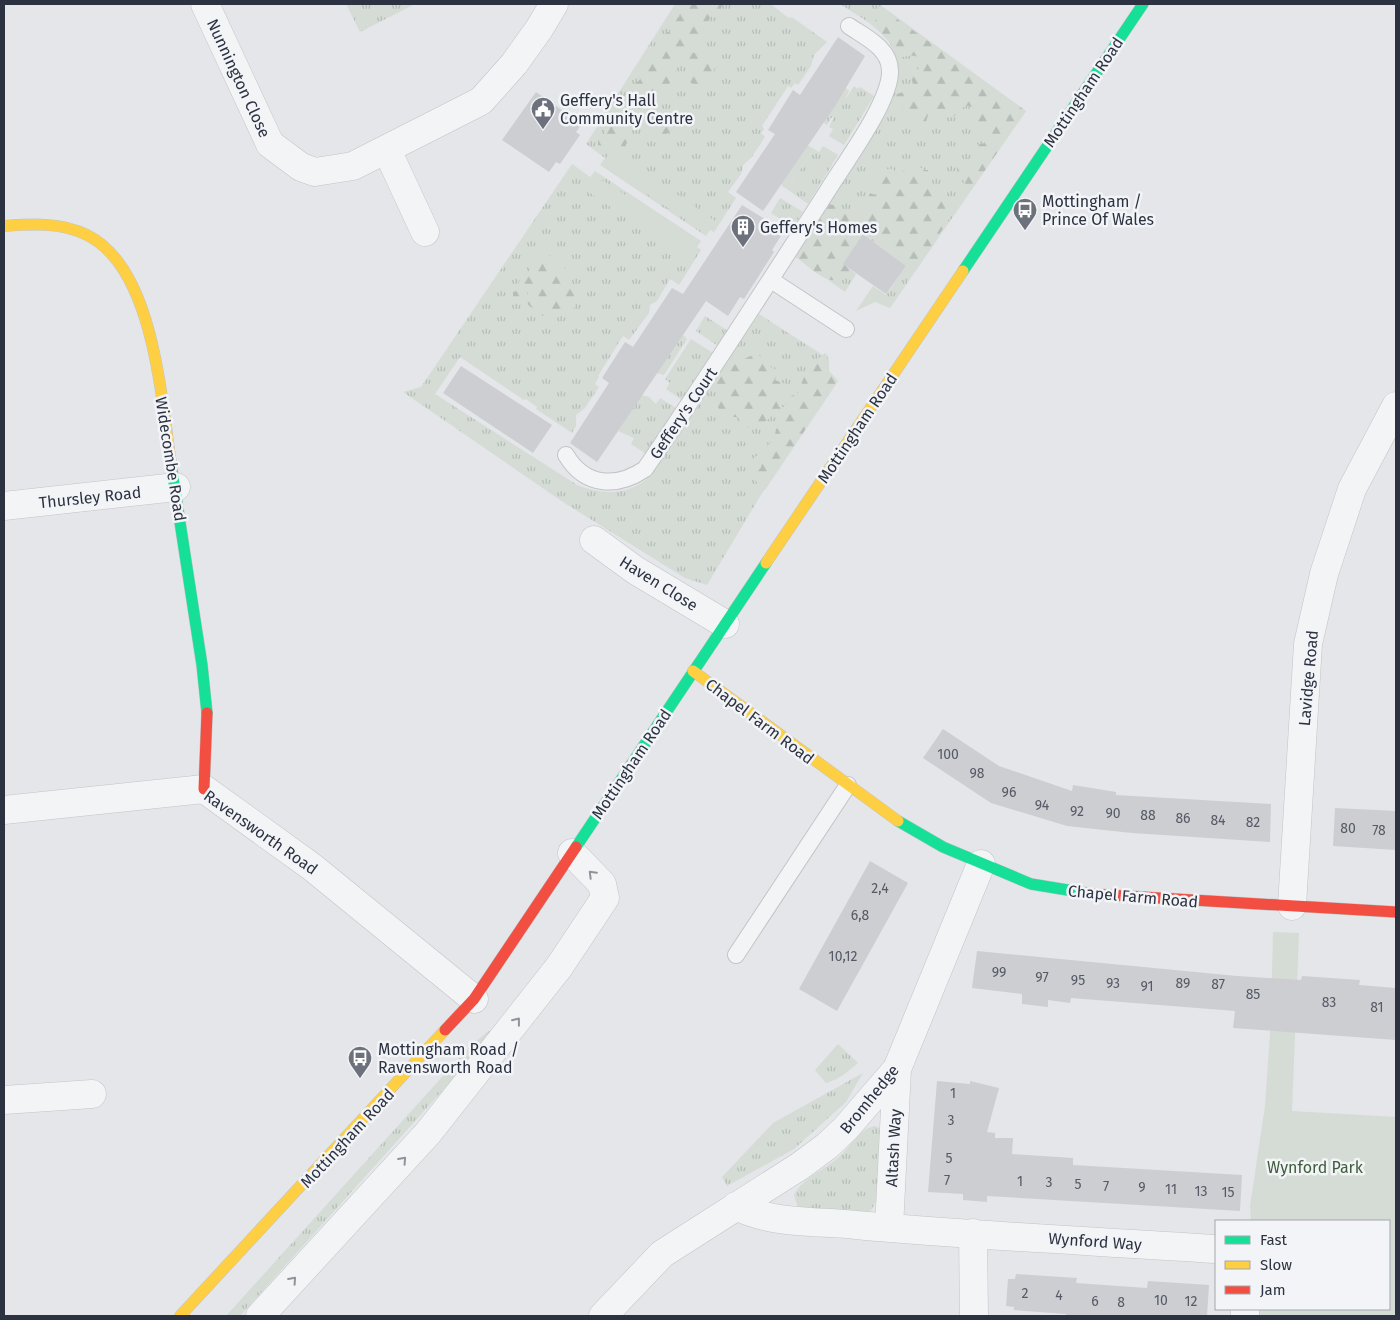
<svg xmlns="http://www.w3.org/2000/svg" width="1400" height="1320" font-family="'Fira Sans',sans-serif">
<defs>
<pattern id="grass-tufts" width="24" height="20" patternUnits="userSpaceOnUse" patternTransform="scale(1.25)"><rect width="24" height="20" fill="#d4dcd5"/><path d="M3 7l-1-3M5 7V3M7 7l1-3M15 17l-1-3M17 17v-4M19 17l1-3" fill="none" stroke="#b6bdb8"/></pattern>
<pattern id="forest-firs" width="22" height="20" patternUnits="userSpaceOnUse" patternTransform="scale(1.25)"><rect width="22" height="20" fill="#d4dcd5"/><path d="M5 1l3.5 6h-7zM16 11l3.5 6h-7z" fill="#b6bdb8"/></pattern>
</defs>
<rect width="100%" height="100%" fill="#e4e6e9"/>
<path fill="url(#grass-tufts)" d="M346,4H415L360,32Z
M675,4H771L787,17L793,18L827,42L814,55L811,66L798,85L795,83L791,88L788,86L762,126L764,129L761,133L765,137L751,158L743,165L741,174L728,192L736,198L714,232L710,230L706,236L600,165L605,158L586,144Z
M840,4H879L1026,111L890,308L875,302L856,311L873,286L886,295L906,266L864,234L843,264L856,274L845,292L796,257L834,195L897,70C898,35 865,21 840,4Z
M854,86L858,89L860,87L874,96L844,145L829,136L833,129L829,127L834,117L831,118L827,125L822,122L845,87L849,91L845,100Z
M823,146L838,155L808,204L787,189L814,149L819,152Z
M572,164L590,177L595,171L701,241L697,247L701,250L679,285L670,279L657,301L650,305L649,313L629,340L623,336L598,376L599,377L595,384L599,387L585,408L576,415V426L572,433L536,409L537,407L526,399L524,400L460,357L435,394L577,485C602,495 629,496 650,476L759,314L821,354L829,360V371L838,381L759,498L707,585L685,578L563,502L403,392L421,387Z
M780,198L803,212L793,227L771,213Z
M705,316L728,331L718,346L696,331Z
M683,335L687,339L664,375L656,373Z
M691,339L713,353L682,400L666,389L670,383L665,379Z
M641,395L649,397L656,404L660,398L676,408L646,454L631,444L634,438L618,431Z
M489,1031L495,1032L240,1316H226L471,1045Z
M838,1044L858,1063C849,1071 838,1080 826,1083L815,1070Z
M863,1073L846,1102L794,1149L727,1186L722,1177L773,1123Z
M875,1126L883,1130L879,1196L872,1209L861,1217L798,1208L794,1195C803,1177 827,1169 841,1155C853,1144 859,1129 875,1126Z"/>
<path fill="url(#forest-firs)" d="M686,4H722L721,10L712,16L701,28L704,36L703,42L692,47L691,50L694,53L700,51L702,54L707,50V60L717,63L710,80L701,82L700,88L691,83L685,72L687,70L684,63L688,57L685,53L681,63L675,66L678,77L669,83V92H666L659,100L650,104L656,113L670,111L675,117L676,128L666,134H653L650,131L652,120L647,116L642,118V124L636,130L625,131L632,138L626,144V151L615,157L607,152L608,147L598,145V140L605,134V125L616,120L615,114L624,108L622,104L624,98L635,96L633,85L640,80L639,74L646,72V60L657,51L658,43L665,41L666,33L674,29L672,24L679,17L680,9Z
M879,6L1026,111L972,189L963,184L964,180L957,172V165L966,158L972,160L976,158V145L985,143L981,131L983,126L978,125L974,118L973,107C961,103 961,111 952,118L946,113L939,116L935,113L928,115L925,125L922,127L907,121L902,106H896L894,100L897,94L903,92L912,95L916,94L910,74L920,68C924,50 906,57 896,58L890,42L874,26Z
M916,164L924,170H928L929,175L922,184L951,198L958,205L917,269H910L864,234L843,264L850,269V274C832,292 811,268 796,257L829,204L840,207L838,212L846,213L856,230L859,228L856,218L864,208L870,193L875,195L877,190L875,185L869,186C871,175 883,168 893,169L897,174Z
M543,250L549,252L551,262L560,264L566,269V276L572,280V285L580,296L571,313H564L550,318L546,314L542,316C536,305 523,311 528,292H525L522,302H513V292L520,290L518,286L520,279L529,271L530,266L541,264L537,257L539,252Z
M757,353L770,367L774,368L777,375L775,380L785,384L786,387L782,392L785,398L776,399L779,407H785L789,397L798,393L808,366L825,353L828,356L829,371L838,381L765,490L760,488L753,475L754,470L761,468V464L754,462L753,459C760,454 765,446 771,443L770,439L775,434L776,429L781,426L777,414L773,415L761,425L755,422L748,428L746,424H741L739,417H733L730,412L720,411L715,401L718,395L713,379L718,371L725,370L730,362L734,363L738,359H744Z"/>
<path fill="#d4dcd5" d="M807,145L814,149L787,189L782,186V181Z
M612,149L718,223L713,230L710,228L706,233L602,164Z
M595,176L699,241L695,246L699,250L691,263L586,190Z
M1273,932L1299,933L1292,1111L1396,1117V1316H1255V1309H1389V1221H1251L1250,1206L1265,1106L1271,1019Z"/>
<path fill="#ccced1" d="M838,37L865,56L835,106L763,211L736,192L775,134L768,130L793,90L800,95Z
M536,92L582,124L576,132L580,135L560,164L556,162L549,172L502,140Z
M742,205L784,231L772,250L774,252L744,299L740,297L728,316L706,301L597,462L570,443L609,383L602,378L625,342L633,347L672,288L683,294Z
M863,234L906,266L886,294L843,264Z
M461,366L552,425L533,453L443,393Z
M943,729L999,766L1072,791L1073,785L1116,792V795L1271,804L1270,842L1132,833L1067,826L991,803L923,758Z
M1335,808L1396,811V850L1333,846Z
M870,861L908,883L837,1011L799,989Z
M977,951L1237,976L1301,980L1302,976L1360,980L1359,985L1396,988V1040L1233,1028L1235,1011L1071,998L1070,1003L1048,1000V1007L1022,1004V994L972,988Z
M937,1081L970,1084V1081L999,1088L987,1132L995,1133V1138H1013L1012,1154L1073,1158V1165L1242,1175L1240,1211L987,1196V1202L963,1200V1194L928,1192Z
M1016,1274L1077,1278L1076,1283L1147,1288L1148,1281L1209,1285L1207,1316H1066V1314L1014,1310V1307L1006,1306L1008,1279H1015Z"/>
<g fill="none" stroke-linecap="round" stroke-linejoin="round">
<defs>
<path id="lane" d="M771,280L846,329
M566,455C585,487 617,488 645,469C708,377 768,284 828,190C844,164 891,101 890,71C890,48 865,37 849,26
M736,955L848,785"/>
<path id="street" d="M205,4L270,144L301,167L315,172L353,166L481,101L514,64L539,29L554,4
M387,150L425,232
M4,506L176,487
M594,540L635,570L725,624
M4,810L204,789L312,867L474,999
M1292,906L1308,644L1324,574L1352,489L1396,406
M4,1100L92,1094
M736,1206C770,1224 818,1221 856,1225C975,1236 1096,1241 1216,1249
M889,1228L897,1069
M973,1233L974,1316
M1245,1309V1316
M260,1316L428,1133L559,967L605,898L602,884L572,853
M603,1316L662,1254L800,1166L827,1146L845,1129L897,1069L981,864"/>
<path id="fast" d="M963,271L1143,4
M171,464L202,665L207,713
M898,821L943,847L1031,884L1092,894
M576,847L766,563"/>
<path id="slow" d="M4,226C32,224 61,222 87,235C154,268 161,398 171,464
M766,563L963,271
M693,671L898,821
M180,1316L445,1030"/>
<path id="jam" d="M204,789L207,713
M1092,894L1396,912
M445,1030L474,999L576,847"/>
</defs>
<use href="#lane" stroke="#c2c4c7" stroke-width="18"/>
<use href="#street" stroke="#c2c4c7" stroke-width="29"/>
<use href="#fast" stroke="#c2c4c7" stroke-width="12"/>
<use href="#slow" stroke="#c2c4c7" stroke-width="12"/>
<use href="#jam" stroke="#c2c4c7" stroke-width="12"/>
<use href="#lane" stroke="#f3f4f5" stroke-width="16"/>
<use href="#street" stroke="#f3f4f5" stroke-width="28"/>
<use href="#fast" stroke="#16e098" stroke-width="11"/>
<use href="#slow" stroke="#ffcf43" stroke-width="11"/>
<use href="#jam" stroke="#f24e42" stroke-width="11"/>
</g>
<defs><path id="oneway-chevron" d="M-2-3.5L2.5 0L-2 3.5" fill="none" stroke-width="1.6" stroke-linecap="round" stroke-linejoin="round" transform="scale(1.25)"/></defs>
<g stroke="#90939b">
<use href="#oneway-chevron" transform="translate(592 874) rotate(-135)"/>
<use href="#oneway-chevron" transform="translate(517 1021) rotate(-52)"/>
<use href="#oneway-chevron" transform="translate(403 1160) rotate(-48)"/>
<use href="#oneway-chevron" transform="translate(293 1280) rotate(-48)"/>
</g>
<defs>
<symbol id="civic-pin" viewBox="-11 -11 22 30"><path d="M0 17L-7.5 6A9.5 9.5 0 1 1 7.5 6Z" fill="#6c717c" stroke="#f2f4f7"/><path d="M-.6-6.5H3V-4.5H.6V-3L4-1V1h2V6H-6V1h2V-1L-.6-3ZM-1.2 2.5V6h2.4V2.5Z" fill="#fff"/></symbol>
<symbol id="bus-pin" viewBox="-11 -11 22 30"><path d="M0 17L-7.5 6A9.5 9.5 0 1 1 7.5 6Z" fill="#6c717c" stroke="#f2f4f7"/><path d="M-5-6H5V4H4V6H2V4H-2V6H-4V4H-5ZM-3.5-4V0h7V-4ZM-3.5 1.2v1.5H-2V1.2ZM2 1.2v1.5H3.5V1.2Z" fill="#fff"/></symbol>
<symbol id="building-pin" viewBox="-11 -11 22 30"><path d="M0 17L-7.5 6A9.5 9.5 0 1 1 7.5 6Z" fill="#6c717c" stroke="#f2f4f7"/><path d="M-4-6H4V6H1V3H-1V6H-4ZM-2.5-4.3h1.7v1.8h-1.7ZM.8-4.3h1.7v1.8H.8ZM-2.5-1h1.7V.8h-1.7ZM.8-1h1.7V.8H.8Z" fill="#fff"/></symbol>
</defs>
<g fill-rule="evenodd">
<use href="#civic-pin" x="529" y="95" width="28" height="38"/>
<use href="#bus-pin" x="1011" y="196" width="28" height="38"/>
<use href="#building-pin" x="729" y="213" width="28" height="38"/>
<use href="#bus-pin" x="346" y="1044" width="28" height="38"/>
</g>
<g text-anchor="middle" stroke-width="5" stroke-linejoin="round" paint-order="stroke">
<g font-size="14" fill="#555a66">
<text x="948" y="759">100</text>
<text x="977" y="778">98</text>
<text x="1009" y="797">96</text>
<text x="1042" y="810">94</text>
<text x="1077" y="816">92</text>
<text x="1113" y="818">90</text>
<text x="1148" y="820">88</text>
<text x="1183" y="823">86</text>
<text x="1218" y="825">84</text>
<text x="1253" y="827">82</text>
<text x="1348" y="833">80</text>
<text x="1379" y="835">78</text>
<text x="880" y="893">2,4</text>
<text x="860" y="920">6,8</text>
<text x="843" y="961">10,12</text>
<text x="999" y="977">99</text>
<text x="1042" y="982">97</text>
<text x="1078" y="985">95</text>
<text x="1113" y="988">93</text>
<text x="1183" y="988">89</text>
<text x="1218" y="989">87</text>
<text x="1147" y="991">91</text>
<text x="1253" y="999">85</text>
<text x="1329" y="1007">83</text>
<text x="1377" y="1012">81</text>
<text x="953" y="1098">1</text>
<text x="951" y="1125">3</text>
<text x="949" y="1163">5</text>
<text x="947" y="1185">7</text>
<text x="1020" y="1186">1</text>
<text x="1049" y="1187">3</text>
<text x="1078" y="1189">5</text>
<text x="1106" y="1191">7</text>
<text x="1142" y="1192">9</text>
<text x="1171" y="1194">11</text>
<text x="1201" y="1196">13</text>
<text x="1228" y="1197">15</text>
<text x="1025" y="1298">2</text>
<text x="1059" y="1300">4</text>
<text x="1161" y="1305">10</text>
<text x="1095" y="1306">6</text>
<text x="1191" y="1306">12</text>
<text x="1121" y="1307">8</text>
</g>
<g font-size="16" fill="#2c3241" stroke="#f2f4f7">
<text transform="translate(239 78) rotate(65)" y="6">Nunnington Close</text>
<text transform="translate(1083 92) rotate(-56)" y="6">Mottingham Road</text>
<text transform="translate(683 413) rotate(-56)" y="6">Geffery's Court</text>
<text transform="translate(857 428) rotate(-56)" y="6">Mottingham Road</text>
<text transform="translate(171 459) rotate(81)" y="6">Widecombe Road</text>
<text transform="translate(90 497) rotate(-6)" y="6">Thursley Road</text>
<text transform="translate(659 583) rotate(32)" y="6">Haven Close</text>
<text transform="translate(1308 678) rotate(-85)" y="6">Lavidge Road</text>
<text transform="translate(760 721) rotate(37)" y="6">Chapel Farm Road</text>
<text transform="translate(631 764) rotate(-56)" y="6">Mottingham Road</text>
<text transform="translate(261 832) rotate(35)" y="6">Ravensworth Road</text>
<text transform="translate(1133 896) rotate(5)" y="6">Chapel Farm Road</text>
<text transform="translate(869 1099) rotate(-51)" y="6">Bromhedge</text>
<text transform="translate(347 1138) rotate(-47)" y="6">Mottingham Road</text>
<text transform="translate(893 1148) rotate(-87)" y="6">Altash Way</text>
<text transform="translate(1095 1241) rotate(4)" y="6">Wynford Way</text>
</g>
<g font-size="16" fill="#2c3241" stroke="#f2f4f7" text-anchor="start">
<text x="560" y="106">Geffery's Hall<tspan x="560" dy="18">Community Centre</tspan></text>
<text x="1042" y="207">Mottingham /<tspan x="1042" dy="18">Prince Of Wales</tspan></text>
<text x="760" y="233">Geffery's Homes</text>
<text x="378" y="1055">Mottingham Road /<tspan x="378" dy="18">Ravensworth Road</tspan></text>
</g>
<g font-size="16" fill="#3e5c3a" stroke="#f2f4f7">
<text x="1315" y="1173">Wynford Park</text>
</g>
</g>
<rect width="1400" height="1320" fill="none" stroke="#2c3241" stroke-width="10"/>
<rect x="1215" y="1220" width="175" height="90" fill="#f2f4f7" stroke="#a3a6ae"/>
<rect x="1225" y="1236" width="25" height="8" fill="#16e098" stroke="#a3a6ae"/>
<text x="1260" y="1245" font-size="15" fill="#2c3241">Fast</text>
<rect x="1225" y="1261" width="25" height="8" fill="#ffcf43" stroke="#a3a6ae"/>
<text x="1260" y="1270" font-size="15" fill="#2c3241">Slow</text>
<rect x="1225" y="1286" width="25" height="8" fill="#f24e42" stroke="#a3a6ae"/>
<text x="1260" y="1295" font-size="15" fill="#2c3241">Jam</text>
</svg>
